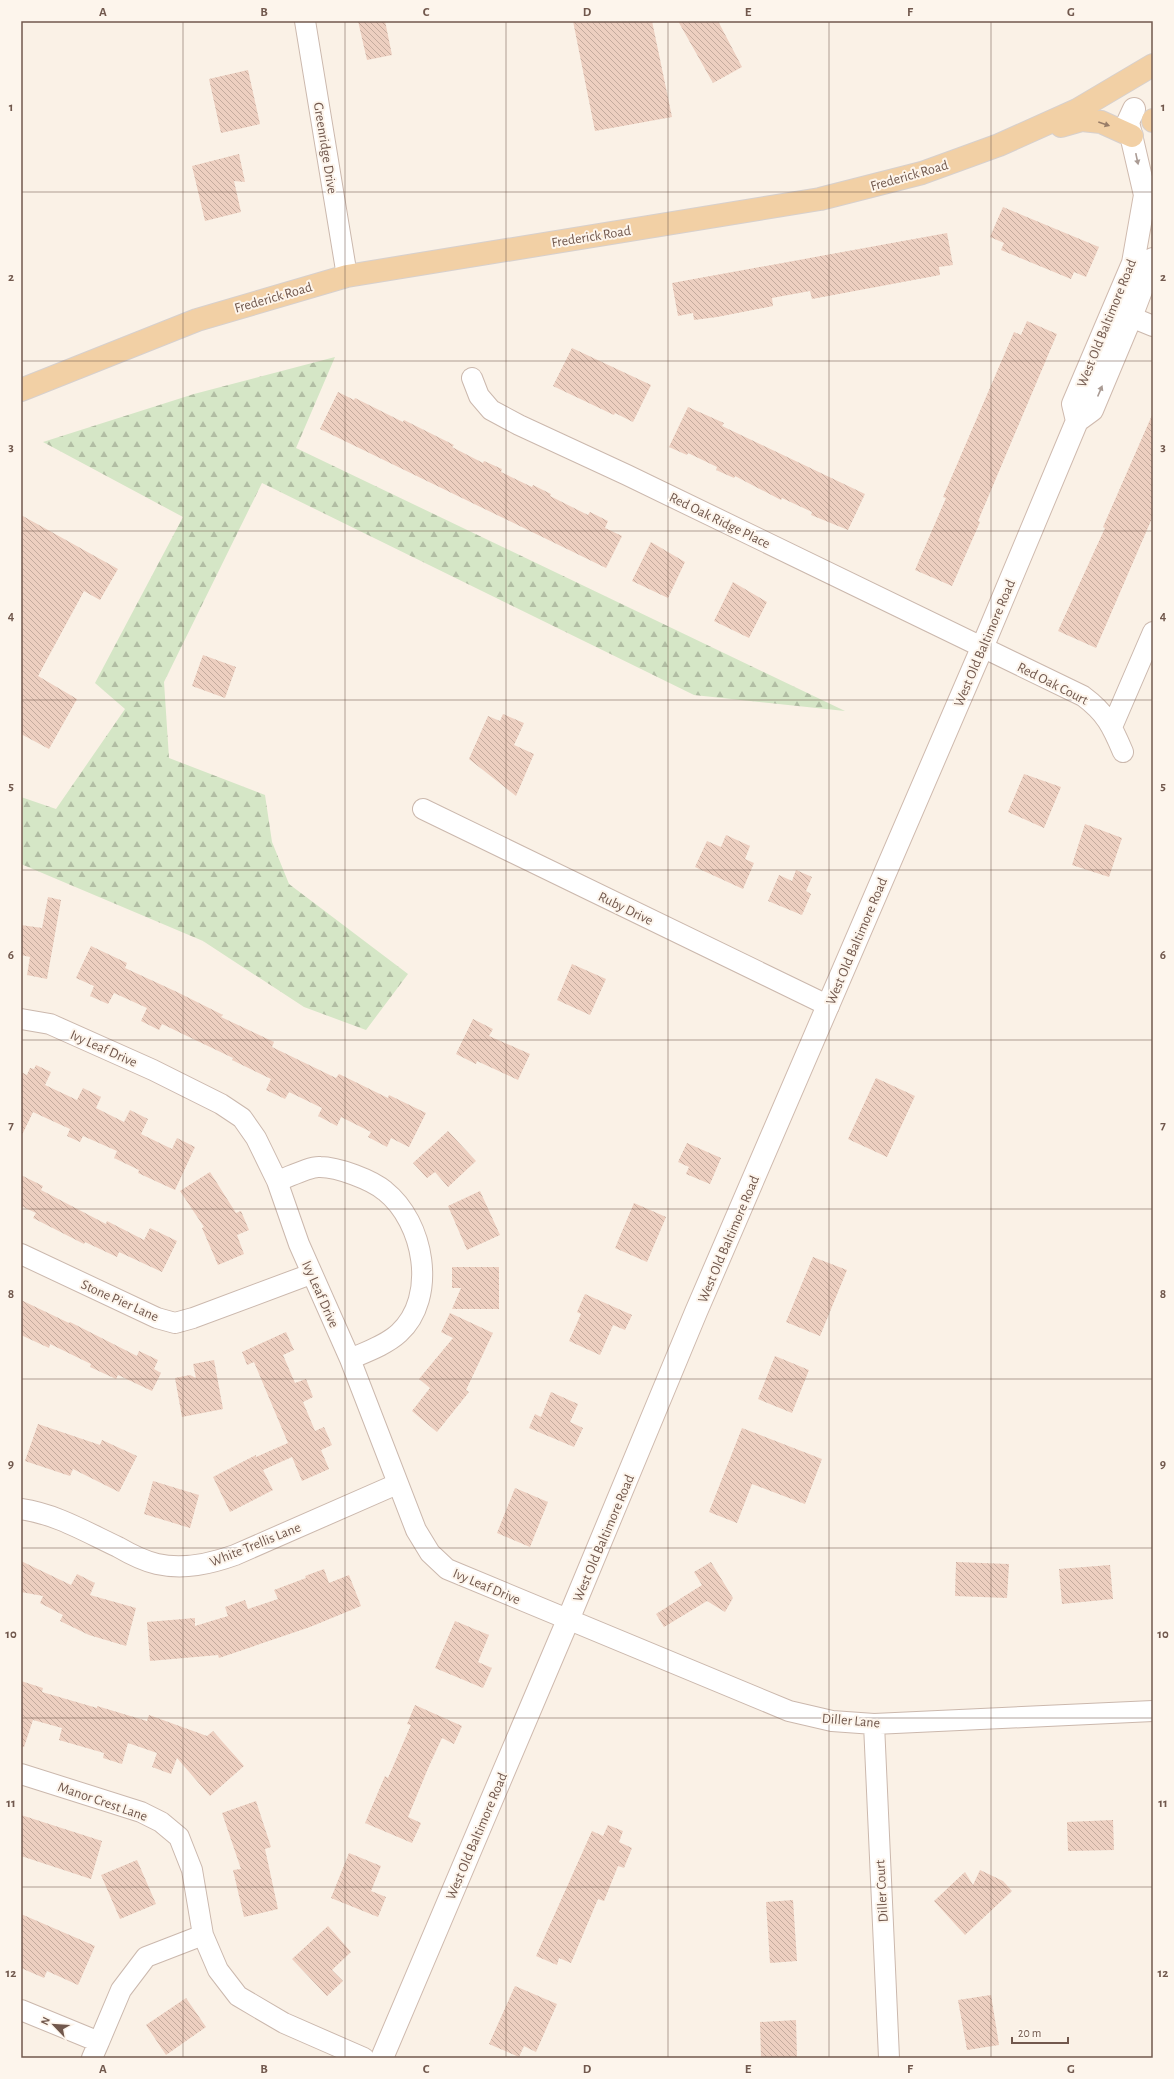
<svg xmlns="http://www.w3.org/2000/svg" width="1174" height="2079" font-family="'Alegreya Sans',sans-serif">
<defs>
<pattern id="forest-firs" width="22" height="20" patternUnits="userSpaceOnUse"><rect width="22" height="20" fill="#d5e6c6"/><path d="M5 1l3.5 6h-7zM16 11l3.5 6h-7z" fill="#b1bda3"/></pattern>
<pattern id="building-back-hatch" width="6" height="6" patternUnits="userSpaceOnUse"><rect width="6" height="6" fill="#edcfc0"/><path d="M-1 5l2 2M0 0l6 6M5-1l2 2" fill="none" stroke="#c4ab9e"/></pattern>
</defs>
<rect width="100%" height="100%" fill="#faf1e6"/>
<path fill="url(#forest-firs)" d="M335,357L296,448L845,711L694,695L262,483L164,682L169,758L265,795L272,842L289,884L408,974L366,1030L304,1007L203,941L21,864V797L56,809L125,709L95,683L183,517L43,442L194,394Z"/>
<path fill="url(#building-back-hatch)" d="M358,21H385L392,55L367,60Z
M573,21H652L672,117L595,131Z
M678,21H718L742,67L713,83Z
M248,70L260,124L221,133L209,79Z
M239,154L245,182L234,181L241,212L205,221L192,166Z
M1003,207L1099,247L1086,277L1074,272L1071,279L1001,250L1004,243L990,237Z
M947,233L953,265L939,267L940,275L812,299L810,291L772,298L773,306L717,317L694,320L693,313L678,316L672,283Z
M1027,321L1057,334L978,521L980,522L952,586L915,570L946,498L943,497L1014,332L1021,335Z
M572,348L651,385L633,422L615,413L614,415L553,386Z
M338,392L354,400L355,398L403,422L404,420L454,445L452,447L483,463L484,461L502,469L501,472L532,487L533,485L551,494L550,496L588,515L590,512L608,521L605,528L622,536L606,568L320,429Z
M688,407L724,423L722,426L865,494L848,530L811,515L812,512L782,498L781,500L735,476L734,478L716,470L717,467L688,453L687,455L669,447Z
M1153,413V516L1096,648L1058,631L1105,528L1103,527Z
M21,515L118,569L100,600L84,591L38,676L77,699L49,749L21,734Z
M651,542L685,562L668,598L632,581Z
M733,582L767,602L749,638L714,621Z
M203,655L236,667L225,698L192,686Z
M503,714L524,723L514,745L534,754L516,796L469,759L488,716L500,721Z
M1024,774L1061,787L1044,828L1008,812Z
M1085,824L1122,838L1109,877L1072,865Z
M726,835L750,846L745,859L754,863L743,889L695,867L707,841L721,847Z
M796,870L812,877L806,891L811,894L802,915L768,901L779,875L792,881Z
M48,897L61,900L47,979L27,975L30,957L21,955V925L42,928Z
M91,946L127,963L125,968L177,992L223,1015L221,1017L274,1042L272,1047L336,1078L339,1074L388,1098L389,1095L426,1113L409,1147L391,1138L387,1147L368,1137L371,1132L341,1117L337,1126L318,1116L322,1108L289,1092L285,1099L266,1090L271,1079L232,1060L233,1058L162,1024L159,1030L141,1021L147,1008L114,993L108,1004L90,996L94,986L76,978Z
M572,964L606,979L590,1015L557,1000Z
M473,1019L493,1029L489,1036L530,1054L518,1080L477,1061L476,1064L456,1054Z
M36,1065L51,1072L45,1085L77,1100L83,1088L101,1097L96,1108L124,1122L130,1110L148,1119L141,1134L172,1149L177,1138L195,1147L175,1190L138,1173L139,1170L114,1158L117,1151L83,1136L80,1142L67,1136L70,1129L33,1112L21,1137V1072L27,1075L30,1068L34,1069Z
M876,1078L915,1096L887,1157L848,1139Z
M448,1131L476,1161L448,1187L435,1172L427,1178L413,1163Z
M687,1143L721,1158L710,1184L686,1174L689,1167L678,1162Z
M210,1172L236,1213L241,1211L249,1230L237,1235L244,1254L218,1265L202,1228L204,1227L180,1191Z
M21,1175L43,1186L41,1190L106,1224L107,1221L144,1240L150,1228L177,1241L162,1272L119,1252L117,1257L85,1242L84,1244L33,1218L36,1213L21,1206Z
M480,1191L500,1235L467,1250L448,1206Z
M634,1203L666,1217L647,1262L615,1248Z
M813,1257L847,1270L820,1336L786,1322Z
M452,1267H499V1309H452L461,1288H452Z
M585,1294L632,1315L625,1330L613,1325L600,1355L569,1341L581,1314L577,1312Z
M21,1300L69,1323L70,1322L137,1356L139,1351L158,1360L154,1369L161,1373L152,1391L118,1375L116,1379L90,1367L91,1364L50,1344L49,1348L21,1335Z
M450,1313L493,1333L466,1390L469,1392L437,1432L412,1411L430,1388L419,1379L453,1338L441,1332Z
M286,1332L294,1350L283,1355L295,1383L306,1379L313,1397L303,1402L315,1431L324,1427L332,1445L321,1450L329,1469L302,1481L292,1457L263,1470L273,1490L230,1512L213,1477L256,1455V1457L288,1443L254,1362L247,1365L242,1352Z
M775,1356L809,1370L792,1413L758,1399Z
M214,1360L223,1409L182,1417L175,1378L190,1375L196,1378L193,1364Z
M551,1392L578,1404L570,1422L583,1428L574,1447L529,1428L535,1414L541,1417Z
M38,1424L100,1445L102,1440L137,1456L119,1492L73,1469L70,1476L25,1461Z
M742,1428L822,1459L805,1504L752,1484L737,1523L709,1512Z
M153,1481L199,1495L190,1528L144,1514Z
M515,1488L548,1502L530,1547L497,1533Z
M21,1561L71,1585L77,1574L95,1583L90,1595L136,1608L126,1646L89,1635L60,1621L63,1615L40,1603L43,1596L21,1592Z
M711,1562L733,1598L725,1612L707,1601L664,1627L656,1614L702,1585L694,1572Z
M956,1562L1009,1564L1007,1598L955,1596Z
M1110,1565L1113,1599L1062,1604L1059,1569Z
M324,1569L329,1583L349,1575L361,1606L310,1627L219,1658L218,1655L150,1661L147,1622L195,1618V1626L228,1616L225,1607L245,1600L248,1609L278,1599L274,1590L306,1578L305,1576Z
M455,1621L489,1635L478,1662L492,1668L483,1688L435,1668Z
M21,1681L43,1688L42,1692L97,1708V1706L147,1721L149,1715L207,1736L213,1731L244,1766L210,1796L177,1758L171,1774L152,1767L157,1753L128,1743L122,1764L103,1758L104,1753L59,1740L62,1728L33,1720L24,1747H21Z
M415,1705L462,1726L454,1744L442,1738L429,1766L408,1817L421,1823L412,1843L365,1823L385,1776L388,1778L411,1725L407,1724Z
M256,1801L271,1847L265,1849L278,1909L244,1917L233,1870L241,1869L222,1813Z
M21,1815L102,1841L91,1879L21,1856Z
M1113,1820L1114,1850L1068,1851L1067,1822Z
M608,1825L623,1831L619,1842L632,1848L624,1868L618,1866L604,1901L598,1899L571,1963L559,1958L557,1965L536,1956L592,1831L603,1836Z
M349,1853L381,1866L371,1891L386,1897L378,1917L331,1898Z
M137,1860L156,1904L120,1919L101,1875Z
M980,1870L1003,1881L1012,1891L965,1935L934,1901L965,1872L973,1885Z
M793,1900L797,1961L770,1963L766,1902Z
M21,1914L95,1946L78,1985L47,1971L44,1978L21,1968Z
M328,1926L351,1952L332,1970L343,1981L327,1996L292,1959Z
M515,1986L557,2004L536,2052L524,2046L519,2057L489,2044Z
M991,1995L999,2045L967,2050L958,2000Z
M186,1998L206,2027L166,2055L146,2025Z
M796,2020L797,2058H761L760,2022Z"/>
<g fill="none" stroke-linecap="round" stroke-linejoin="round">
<defs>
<path id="street" d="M305,21L347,276
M1131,317L1153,326
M472,378L479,396L491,410L519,425L627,475L1083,696C1106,713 1112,726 1123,752
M1112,727L1153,632
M423,809L829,1006
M21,1019L50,1024L153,1070L221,1104L242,1118L256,1138L277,1181L299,1244L350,1359L416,1530L430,1553L447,1569L789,1711L832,1721L874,1724L1153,1711
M277,1181C287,1178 310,1166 320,1167C338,1167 372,1180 385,1191C424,1222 438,1297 399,1333C386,1345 366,1352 350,1359
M21,1254L157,1318L175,1323L193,1318L311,1274
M21,1509C56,1514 86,1532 118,1547C130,1554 144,1561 157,1564C184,1570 210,1564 235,1555L397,1484
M874,1724L889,2058
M21,1774L141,1812L161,1822L179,1837L192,1870L203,1935L218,1970L238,1996L284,2023L364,2058
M21,2010L99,2042L92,2058
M99,2042L121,1990L146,1957L203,1935"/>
<path id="secondary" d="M1077,421L1073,404L1133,263L1145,195L1128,122L1134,109
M382,2058L568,1620L696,1312L982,648L1077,421L1092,410L1131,317L1153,259"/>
<path id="primary" d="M1153,121V120
M1061,126L1082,120L1101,122L1132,136
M21,390L197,320L347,276L820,199L922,173L999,145L1077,110L1153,65"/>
</defs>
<use href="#street" stroke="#cbb8ad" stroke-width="22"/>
<use href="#secondary" stroke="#cfbaae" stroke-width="24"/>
<use href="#primary" stroke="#d7d0cd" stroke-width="24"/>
<use href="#street" stroke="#fff" stroke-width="20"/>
<use href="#secondary" stroke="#fff" stroke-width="22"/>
<use href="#primary" stroke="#f2d0a5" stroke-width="22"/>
</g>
<defs><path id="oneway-solid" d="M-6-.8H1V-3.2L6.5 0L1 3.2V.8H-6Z"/></defs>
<use fill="#987c67" href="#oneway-solid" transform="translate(1104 124) rotate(19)"/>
<g fill="#aa9b94">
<use href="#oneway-solid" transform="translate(1137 159) rotate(78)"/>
<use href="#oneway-solid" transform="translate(1100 391) rotate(-67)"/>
</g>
<path fill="none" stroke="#71584d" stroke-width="1" stroke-opacity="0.55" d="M183,21V2058M345,21V2058M506,21V2058M668,21V2058M829,21V2058M991,21V2058M21,192H1153M21,361H1153M21,531H1153M21,700H1153M21,870H1153M21,1040H1153M21,1209H1153M21,1379H1153M21,1548H1153M21,1718H1153M21,1887H1153"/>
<g text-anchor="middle" stroke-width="4" stroke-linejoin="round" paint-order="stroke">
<g font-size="14" fill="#71584d" stroke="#fdf5ec">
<text transform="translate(326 148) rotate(81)" y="5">Greenridge Drive</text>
<text transform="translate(909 175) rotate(-16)" y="5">Frederick Road</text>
<text transform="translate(591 236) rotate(-9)" y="5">Frederick Road</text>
<text transform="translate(273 297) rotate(-16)" y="5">Frederick Road</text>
<text transform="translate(1106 323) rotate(-68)" y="5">West Old Baltimore Road</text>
<text transform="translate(720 520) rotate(26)" y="5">Red Oak Ridge Place</text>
<text transform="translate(984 643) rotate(-67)" y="5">West Old Baltimore Road</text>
<text transform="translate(1053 683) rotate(27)" y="5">Red Oak Court</text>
<text transform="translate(626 908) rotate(26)" y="5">Ruby Drive</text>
<text transform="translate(856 941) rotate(-67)" y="5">West Old Baltimore Road</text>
<text transform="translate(104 1048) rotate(24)" y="5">Ivy Leaf Drive</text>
<text transform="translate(728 1239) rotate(-67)" y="5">West Old Baltimore Road</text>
<text transform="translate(321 1294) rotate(66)" y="5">Ivy Leaf Drive</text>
<text transform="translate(120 1300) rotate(24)" y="5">Stone Pier Lane</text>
<text transform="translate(603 1538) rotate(-67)" y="5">West Old Baltimore Road</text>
<text transform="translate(255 1544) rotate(-22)" y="5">White Trellis Lane</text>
<text transform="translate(487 1586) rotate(23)" y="5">Ivy Leaf Drive</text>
<text transform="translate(851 1720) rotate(5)" y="5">Diller Lane</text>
<text transform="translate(103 1801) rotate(19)" y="5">Manor Crest Lane</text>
<text transform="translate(476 1836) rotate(-67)" y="5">West Old Baltimore Road</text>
<text transform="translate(881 1891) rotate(-93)" y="5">Diller Court</text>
</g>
</g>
<rect width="1174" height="2079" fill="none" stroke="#fdf5ec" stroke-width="44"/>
<g transform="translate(54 2025) rotate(295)" stroke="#fdf5ec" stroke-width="3" paint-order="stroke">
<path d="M0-3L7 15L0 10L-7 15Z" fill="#71584d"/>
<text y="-6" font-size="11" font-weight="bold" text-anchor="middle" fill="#71584d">N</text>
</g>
<path d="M1012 2037v6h56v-6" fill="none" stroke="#71584d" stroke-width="2"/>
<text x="1018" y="2037" font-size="12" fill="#71584d" stroke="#fdf5ec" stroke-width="3" paint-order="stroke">20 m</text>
<rect x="22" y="22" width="1130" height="2035" fill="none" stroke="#71584d" stroke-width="1.5"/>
<g font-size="13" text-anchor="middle" font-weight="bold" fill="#71584d">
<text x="103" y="16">A</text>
<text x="264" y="16">B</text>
<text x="426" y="16">C</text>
<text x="587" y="16">D</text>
<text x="748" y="16">E</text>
<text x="910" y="16">F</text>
<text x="1071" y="16">G</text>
<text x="11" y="111">1</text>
<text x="1163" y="111">1</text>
<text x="11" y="281">2</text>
<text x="1163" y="281">2</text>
<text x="11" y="451">3</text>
<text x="1163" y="451">3</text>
<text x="11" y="620">4</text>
<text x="1163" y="620">4</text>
<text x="11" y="790">5</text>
<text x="1163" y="790">5</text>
<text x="11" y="959">6</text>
<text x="1163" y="959">6</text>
<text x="11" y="1129">7</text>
<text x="1163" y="1129">7</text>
<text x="11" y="1298">8</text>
<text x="1163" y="1298">8</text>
<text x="11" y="1468">9</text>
<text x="1163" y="1468">9</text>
<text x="11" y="1638">10</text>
<text x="1163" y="1638">10</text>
<text x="11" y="1807">11</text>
<text x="1163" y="1807">11</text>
<text x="11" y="1977">12</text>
<text x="1163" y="1977">12</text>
<text x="103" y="2073">A</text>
<text x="264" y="2073">B</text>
<text x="426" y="2073">C</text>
<text x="587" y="2073">D</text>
<text x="748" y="2073">E</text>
<text x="910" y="2073">F</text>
<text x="1071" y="2073">G</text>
</g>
</svg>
